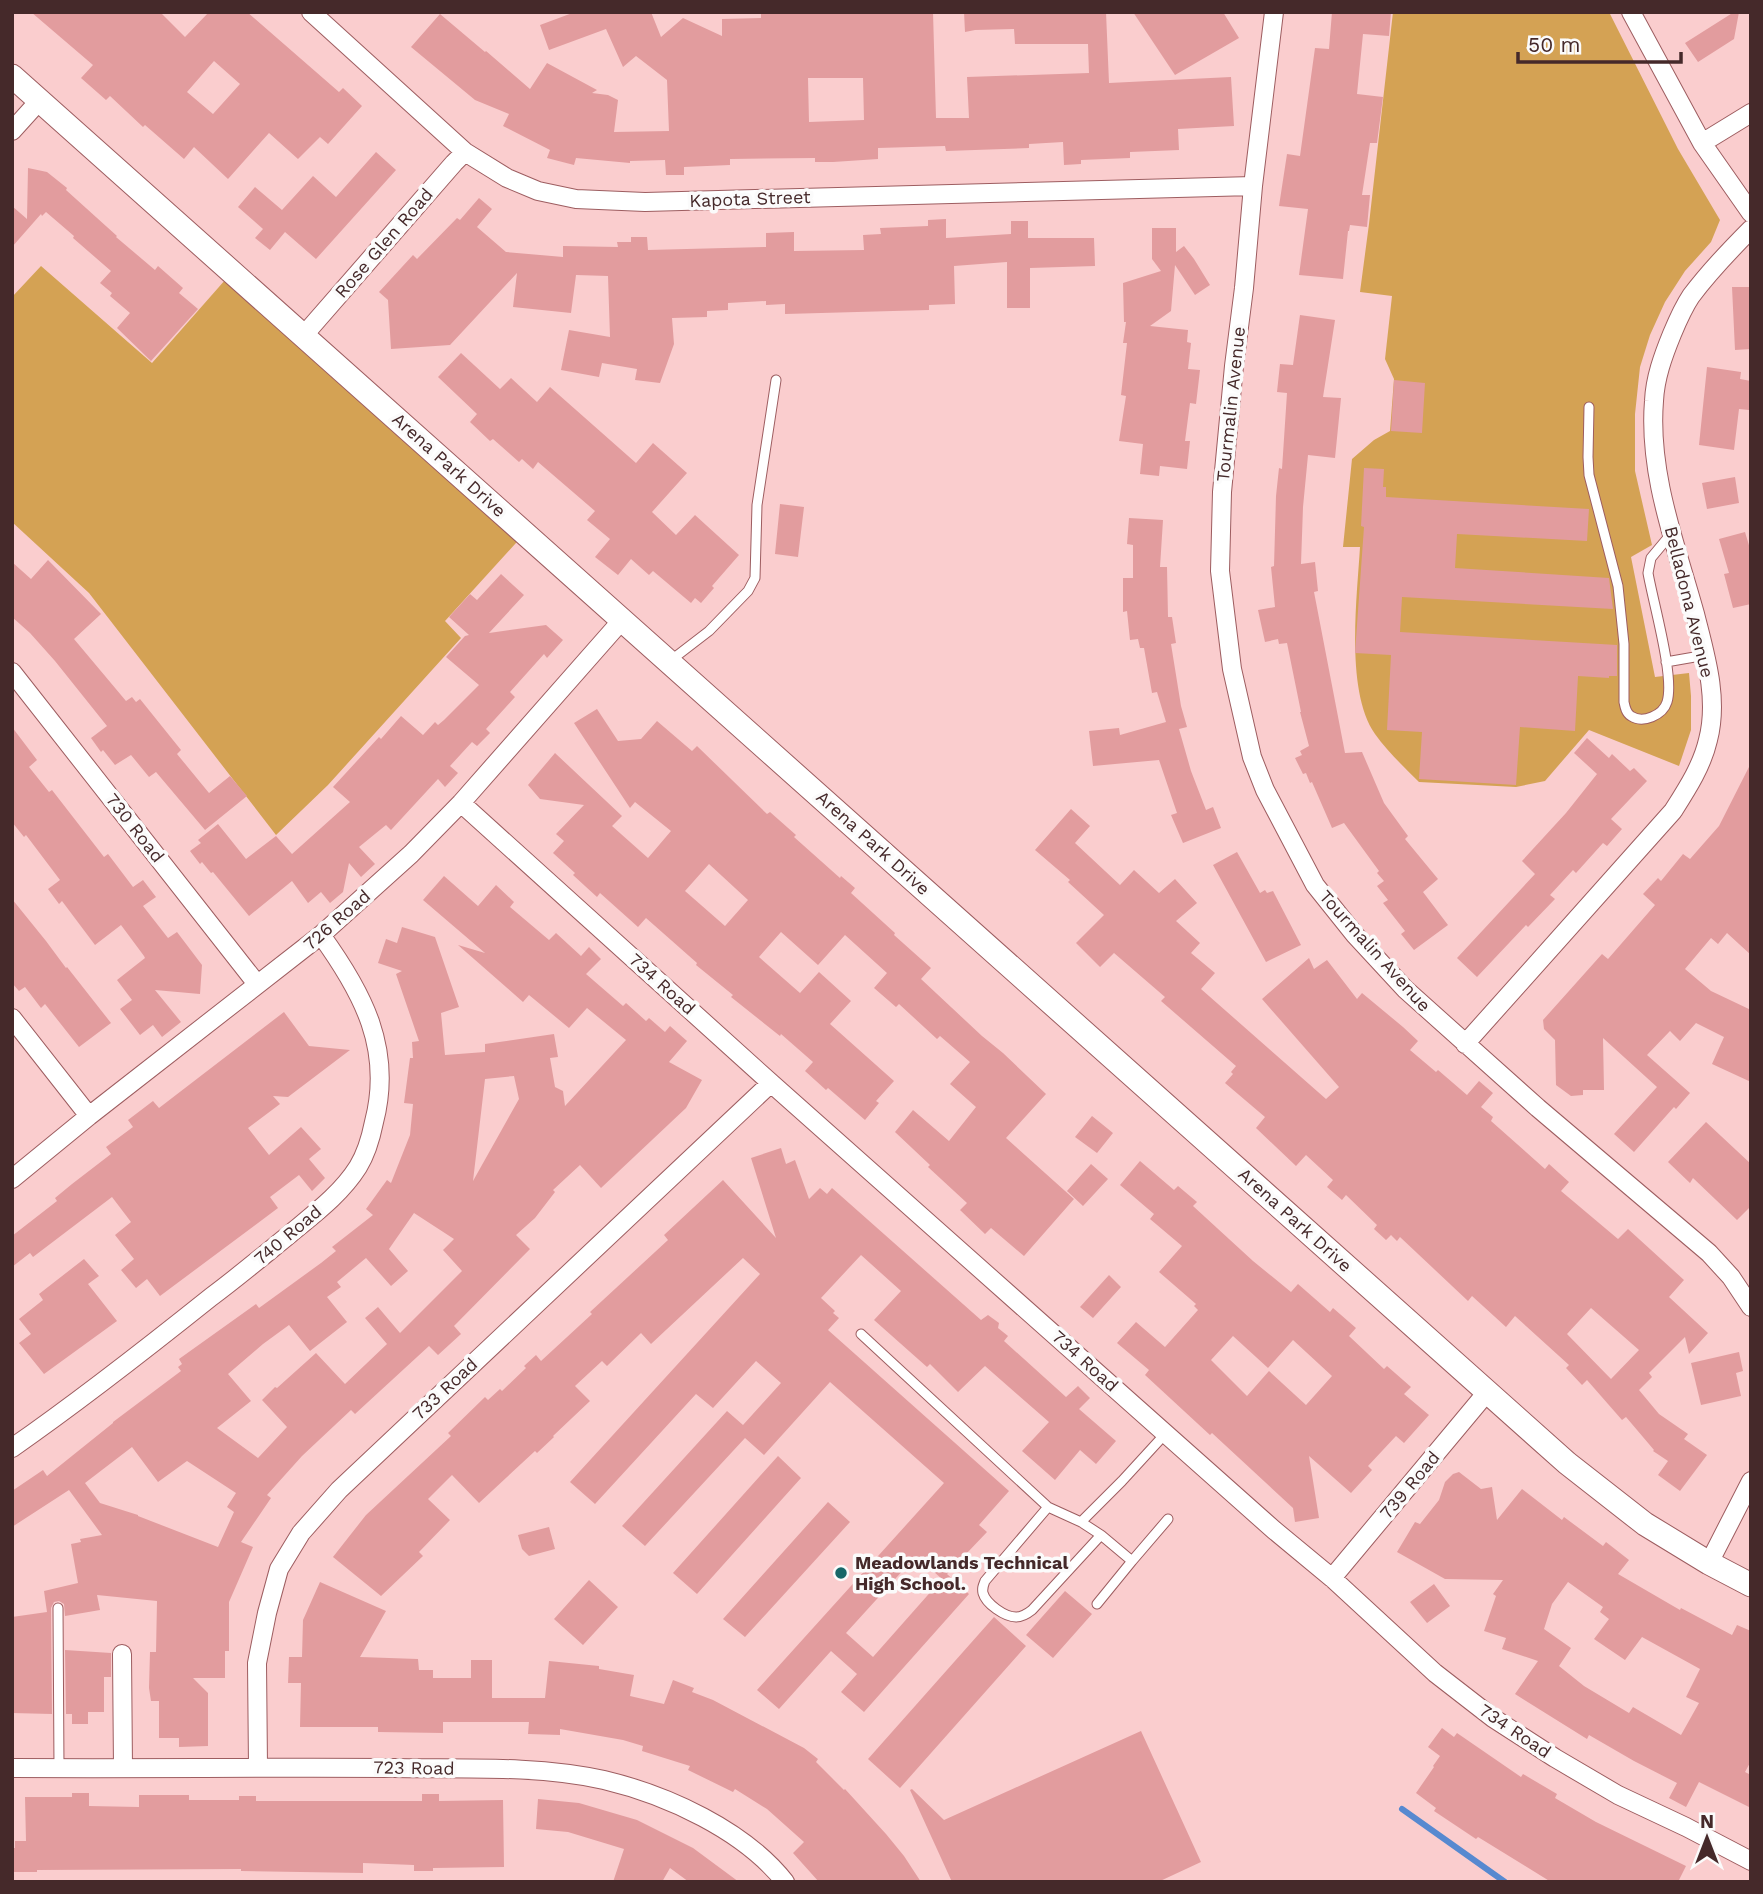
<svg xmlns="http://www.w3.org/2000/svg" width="1763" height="1894" font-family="'Work Sans',sans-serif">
<rect width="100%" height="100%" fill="#facdce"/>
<path fill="#d4a254" d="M1393,12H1609L1678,149L1720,220L1711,242L1685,271L1665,302L1650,335L1640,367L1635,414V471L1652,545L1631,557L1655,677L1689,673L1691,696V730L1679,766L1589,730L1545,781L1516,787L1419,782C1404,767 1387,751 1375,734C1345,691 1357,598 1360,547H1343L1352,459L1374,440L1390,431L1394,379L1385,359L1392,296L1360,292L1369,224Z
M41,266L152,363L233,271L526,532L445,621L461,638L328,785L276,835L89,593L12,522V297Z"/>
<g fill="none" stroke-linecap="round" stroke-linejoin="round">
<path stroke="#5789d0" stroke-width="6" d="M1402,1809L1505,1882"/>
</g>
<path fill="#e29c9e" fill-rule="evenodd" d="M31,12H160L185,37L209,12H247L339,92L343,88L362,106L328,144L320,137L298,159L269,133L228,179L194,147L184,159L145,125L143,127L110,96L106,100L81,78L93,65ZM214,61L240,84L213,114L187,92Z
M575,12H651L661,37L683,18L722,36V19L761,18V12H933L936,118H969L967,77L1089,73L1088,44H1015L1014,29L975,30L965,32L964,12H1106L1109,83L1231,77L1234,126L1178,129L1179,150L1130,152V158L1081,160V164L1064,165L1063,142L1029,144V148L946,151L945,146L878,148V159L833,162H815V158L730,159V165L684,167V175H666L665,160L630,161V163L576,158L574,165L547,158L550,150L503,126L509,114L475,100L411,47L440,14L485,52L486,51L530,89L547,63L597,90L592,93L608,95L618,100L614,132L669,131L667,80L636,56L623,67L606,29L549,50L540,25ZM808,78H863L864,120L809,122Z
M1133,12H1223L1239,38L1175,75Z
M1332,12H1391L1389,36L1363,34L1357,94L1383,97L1377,143H1370L1362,195H1370L1367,227L1350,225L1349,231H1348L1343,279L1299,275L1308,209L1279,206L1287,154L1300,156L1315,48L1329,49Z
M1734,12H1739L1734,39L1698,62L1685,43Z
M376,152L396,170L316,259L285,232L270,250L255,238L263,229L238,207L255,187L282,210L313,176L336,197Z
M28,168L47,172L67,188L66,190L117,236L116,237L155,270L158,266L183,288L179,293L198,309L151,361L117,328L130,313L110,296L112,293L100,283L111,271L73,238L74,236L46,212L42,216L41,214L12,247V206L27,219Z
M479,198L492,209L477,227L506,252L563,257V246L618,247L617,242H631V237H647L648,250L766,247V233L794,232V251L864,250L863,235L881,234L880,228L928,226V220L946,219V238L1011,234V221H1028V238H1094L1095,266L1030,268V308H1007V262L954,266L955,304L929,305V310L785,314V304L766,305V301L728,303V310L707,311V317L672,318L674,344L660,383L635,380L637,369L602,363L599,377L561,370L569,330L610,337L608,276L576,275L571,313L513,307L517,273L450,345L391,349L388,300L379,292L413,255L417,259L457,218L460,220Z
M1152,228H1176V252L1184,246L1194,259L1210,285L1195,295L1175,265L1171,311L1150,326L1188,330L1187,342L1191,343L1188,369L1200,370L1196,404L1190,403L1185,441H1190L1187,469L1160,466L1159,476L1140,474L1143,444L1119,441L1126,396L1121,395L1127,343H1123L1126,322H1124L1123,283L1161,271L1152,259Z
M1732,287H1751V349L1735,350Z
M1300,315L1335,320L1323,397L1341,398L1335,458L1308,455L1303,507L1301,564L1315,562L1318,591L1314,592L1345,753L1362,752L1384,803L1408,836L1405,839L1438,879L1423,892L1448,925L1414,950L1401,934L1405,931L1383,903L1388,900L1377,886L1384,881L1377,873L1379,871L1344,823L1332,828L1312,782L1310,783L1306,773L1303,774L1295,758L1302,755L1300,751L1309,746L1300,712H1301L1287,643L1279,644L1278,639L1265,642L1258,610L1275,607L1271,567L1274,566L1276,496L1279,468L1282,469L1287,393L1277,392L1280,364L1293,365Z
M461,353L500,389L511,378L537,402L550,387L636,463L653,443L687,473L652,512L676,535L695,515L739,555L712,586L714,588L701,603L695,598L691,603L653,571L649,575L631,559L618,575L595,557L610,539L587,520L595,511L538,462L533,469L522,459L519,462L493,439L490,441L470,422L477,414L438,377Z
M1707,367L1741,372L1740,379L1751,381L1749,410L1739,409L1734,450L1699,445Z
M1394,380L1425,383L1422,433L1391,431Z
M1364,468L1384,469L1383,487H1386V497L1589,509L1587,541L1457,534L1455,568L1609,578L1613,609L1402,597L1400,632L1617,645V676H1609V678L1578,676L1575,731L1520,727L1516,785L1419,779L1422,732L1387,730L1391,655L1355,653L1364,527L1361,526Z
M1735,477L1739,503L1707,509L1702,483Z
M780,504L804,507L798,557L775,554Z
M1129,518L1163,520L1160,567H1167L1168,617H1172L1176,643L1171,644L1181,706L1187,727L1179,729L1191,771L1206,810L1213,807L1221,828L1183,843L1171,815L1177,813L1159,760L1093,766L1089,731L1119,728L1120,735L1166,722L1157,692L1152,693L1144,648H1140L1138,639L1130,640L1127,611L1123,612V578H1133V545L1127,544Z
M1745,532L1751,552V604L1733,608L1724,574L1729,573L1719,539Z
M48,560L101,614L74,639L126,701L132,697L136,702L140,699L181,750L177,754L209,793L230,776L247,796L205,830L156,772L149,777L131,755L115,765L103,750L101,752L91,738L107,726L55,661L30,633L12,617V562L31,579Z
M501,574L524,595L489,633L546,625L563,640L547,658L544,654L510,692L515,697L486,729L490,733L477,746L472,742L450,766L458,773L445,787L438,779L391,830L386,825L359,847L375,864L361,877L349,863L343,892L330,903L321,892L308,903L292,881L249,916L213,872L211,873L202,862L200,864L190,851L201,843L198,840L218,824L246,859L276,836L292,854L350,802L333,787L379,737L381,739L401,716L423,735L435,722L438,725L444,720L479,685L446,657L465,636L469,635L449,617L470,594L477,600Z
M597,709L618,741L641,739L657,721L692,751L697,746L767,814L770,812L796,835L794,837L840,878L841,876L855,888L851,893L895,933L894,935L931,968L921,979L982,1036L1003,1053L1046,1094L1006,1138L1074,1199L1024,1256L991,1228L985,1234L960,1210L967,1203L928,1167L930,1165L895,1132L913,1110L949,1141L976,1107L950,1084L970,1062L940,1036L937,1039L899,1004L896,1007L874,988L887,973L845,935L818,965L781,932L759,957L800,993L819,972L851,1001L830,1024L894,1081L876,1101L879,1103L865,1120L828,1088L826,1090L805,1071L813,1062L781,1034L780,1036L731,997L733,995L696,965L697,963L646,918L638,927L600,893L597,897L573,875L575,873L553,853L564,841L556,834L584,805L540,799L528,785L555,753L622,816L612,826L648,858L671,831L635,802L630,808L574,723ZM709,864L748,900L725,926L685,891Z
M12,727L37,760L29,767L49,792L52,790L104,857L108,854L133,887L143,880L156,897L143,906L168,938L177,932L202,965L200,994L155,990L181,1022L162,1037L153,1025L140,1035L120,1009L132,1000L117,980L145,958L144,956L121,925L95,945L62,901L59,904L48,889L60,880L26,835L24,837L12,822Z
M1587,738L1609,758L1612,754L1630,771L1634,768L1647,781L1611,819L1622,829L1607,846L1603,843L1576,873L1573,870L1550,895L1555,899L1528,927L1526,925L1477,977L1457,958L1535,874L1522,861L1566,813L1597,774L1574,753Z
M1751,763V955L1727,933L1718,944L1711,938L1685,969L1711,991L1751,1010V1082L1712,1064L1724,1037L1696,1023L1680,1041L1670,1031L1647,1055L1690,1093L1676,1109L1674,1107L1634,1152L1614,1134L1657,1087L1603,1038L1604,1090H1583V1095L1571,1096L1556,1085L1555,1040L1544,1029L1543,1020L1602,954L1608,959L1655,905L1643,894L1658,878L1661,881L1683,854L1690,859L1719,826Z
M1071,809L1090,826L1075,843L1120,885L1134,870L1159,893L1175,879L1197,903L1176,921L1200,943L1191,953L1215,973L1201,989L1326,1099L1339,1087L1262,999L1309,958L1314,969L1327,960L1357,999L1362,993L1403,1027L1418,1041L1410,1050L1436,1072L1438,1070L1467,1095L1479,1081L1493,1093L1481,1107L1493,1117L1491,1121L1545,1169L1549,1164L1569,1182L1561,1191L1618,1239L1628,1229L1684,1280L1669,1297L1708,1333L1689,1354L1685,1337L1649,1373L1652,1377L1639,1390L1659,1414L1688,1434L1684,1439L1707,1455L1680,1491L1658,1475L1668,1461L1653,1451L1654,1450L1626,1417L1622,1420L1587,1380L1582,1385L1566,1368L1569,1365L1515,1316L1506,1327L1472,1296L1468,1301L1400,1237L1397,1241L1391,1235L1386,1240L1374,1229L1377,1225L1346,1195L1342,1200L1327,1187L1333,1180L1306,1155L1296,1166L1256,1128L1265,1117L1225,1083L1233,1074L1231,1072L1236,1066L1161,1001L1165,997L1114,953L1100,967L1076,943L1104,915L1068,882L1070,880L1035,850ZM1591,1308L1639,1350L1611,1379L1567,1334Z
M1237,852L1260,893L1265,890L1267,893L1273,891L1301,945L1266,962L1213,865Z
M444,876L478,906L496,885L514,902L510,907L549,940L556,933L581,956L589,947L601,959L586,974L623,1006L626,1003L646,1021L649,1018L665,1032L670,1026L687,1041L669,1062L702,1080L686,1108L601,1188L580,1165L553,1190L555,1192L535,1218L516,1235L530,1249L454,1326L461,1334L438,1355L429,1346L355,1414L351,1410L302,1456L267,1495L271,1498L241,1542L253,1547L229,1602V1651H225V1678H193L208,1693V1746L179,1747V1738H159V1701H151L149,1688L150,1652H156L157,1601L97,1595L100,1610L65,1616L64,1604L59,1601L54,1602L51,1608L52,1714L12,1713V1617L47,1612L44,1591L78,1583L71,1544L81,1542L80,1539L102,1535L69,1490L12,1527V1491L43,1470L47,1476L113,1423V1422L181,1371L178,1367L182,1364L179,1359L256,1304L259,1308L321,1263L336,1251L332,1247L373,1215L366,1209L387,1180L391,1183L410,1135L413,1104L404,1103L410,1058H413L412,1042L419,1041L396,974L402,971L378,963L386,939L397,943L402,927L435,937L459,1007L441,1013L445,1055L485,1052V1044L554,1034L558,1057L550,1058L555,1087L563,1091L565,1106L626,1040L587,1008L569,1028L529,995L523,1002L458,945L485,953L423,900ZM514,1076L519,1099L473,1181L485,1079ZM414,1213L454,1239L443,1250L462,1271L400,1333L378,1307L365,1318L387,1344L345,1384L316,1353L277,1388L275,1387L262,1400L287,1427L258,1458L217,1428L251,1401L228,1374L263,1344L289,1325L310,1351L347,1322L327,1297L341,1287L337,1282L366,1258L391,1286L408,1271L389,1249ZM132,1447L158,1482L187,1461L236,1493L227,1507L234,1512L218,1547L138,1516V1515L100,1503L85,1483Z
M12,899L46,941L66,968L67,967L111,1023L79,1047L45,1004L41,1008L25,987L19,991L12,983Z
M284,1012L309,1046L350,1050L288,1097L273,1096L280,1104L248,1128L269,1155L301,1127L321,1149L309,1159L325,1178L312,1191L299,1175L270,1197L278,1208L160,1296L147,1279L136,1288L121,1270L134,1259L115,1235L131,1222L112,1197L33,1257L30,1253L12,1267V1236L57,1201L55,1198L72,1184L111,1154L106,1147L133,1127L128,1120L153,1101L159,1108Z
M1092,1116L1113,1133L1097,1153L1075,1137Z
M1706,1122L1751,1164V1206L1737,1220L1693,1178L1690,1183L1668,1162Z
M781,1148L786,1164L795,1160L809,1199L820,1188L827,1194L832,1188L981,1320L988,1315L999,1323L998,1328L1008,1336L1004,1341L1066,1397L1078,1386L1090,1398L1079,1409L1116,1441L1096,1464L1080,1450L1055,1480L1022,1451L1049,1422L985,1366L958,1392L930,1364L927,1367L874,1320L901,1291L861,1255L821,1298L835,1311L833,1313L839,1318L828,1330L1009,1491L979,1525L987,1532L947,1574L969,1594L864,1712L841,1692L857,1674L831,1651L779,1709L757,1690L944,1483L830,1382L764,1455L745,1438L645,1546L622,1526L727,1411L743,1425L781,1383L756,1361L713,1408L696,1394L595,1504L570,1482L760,1274L743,1258L651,1344L641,1333L607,1366L602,1361L575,1386L590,1401L553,1436L554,1437L537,1453L535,1451L479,1503L452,1475L428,1499L450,1520L419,1552L423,1556L381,1596L333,1557L366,1515L451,1436L448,1433L485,1397L488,1400L500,1389L502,1391L526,1368L524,1366L536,1355L541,1361L592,1314L590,1312L668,1240L664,1235L723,1180L776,1238L751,1158ZM916,1556L942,1579L873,1657L846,1633Z
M1140,1161L1174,1190L1178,1186L1197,1202L1193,1206L1253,1261L1291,1292L1298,1284L1330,1312L1333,1308L1356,1328L1349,1336L1384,1369L1387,1366L1411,1387L1404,1394L1429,1415L1404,1443L1396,1436L1368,1466L1372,1470L1351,1493L1309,1456L1319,1518L1295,1522L1293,1508L1212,1433L1210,1435L1145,1375L1149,1370L1117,1343L1136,1322L1165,1347L1198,1310L1194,1306L1196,1304L1159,1272L1182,1246L1150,1219L1154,1214L1120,1185ZM1233,1336L1268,1368L1293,1340L1332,1376L1306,1405L1269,1371L1247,1396L1211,1360Z
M1091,1164L1108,1179L1083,1206L1067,1191Z
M84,1259L99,1276L88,1284L117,1321L44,1374L19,1343L31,1334L19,1319L43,1300L39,1294Z
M1109,1275L1121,1287L1093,1318L1080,1307Z
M1739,1352L1743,1371L1736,1373L1741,1396L1701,1405L1691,1363Z
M778,1456L801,1478L697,1594L673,1573Z
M1459,1472L1481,1489L1492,1487L1497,1520L1522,1489L1562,1520L1564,1517L1603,1546L1606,1542L1629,1560L1618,1574L1680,1610L1681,1608L1732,1635L1737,1625L1751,1631V1761L1745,1772L1751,1775V1808L1699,1782L1686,1807L1669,1798L1677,1783L1634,1761L1589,1735L1587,1739L1515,1694L1538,1661L1502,1649L1506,1638L1484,1631L1496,1596L1493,1594L1503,1580L1445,1579L1397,1552L1415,1522L1420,1524L1439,1500L1445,1482L1453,1474ZM1568,1582L1603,1607L1600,1612L1609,1619L1594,1639L1625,1660L1642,1637L1700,1669L1686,1697L1699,1703L1681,1735L1633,1707L1629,1713L1584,1686L1559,1666L1571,1648L1544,1629L1552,1604Z
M828,1502L850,1522L745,1637L723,1619Z
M549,1527L555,1549L529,1556L522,1549L518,1535Z
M589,1580L618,1607L583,1645L554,1619Z
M320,1582L386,1611L360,1657L418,1659L419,1670H433V1678H471V1660H492V1698H545L549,1661L599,1666V1669L634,1675L630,1696L664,1704L673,1680L694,1688L692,1692L713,1700L804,1748L818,1759L816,1762L844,1790L845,1789L886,1834L904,1856L921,1882H819L793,1853L804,1842L767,1809L735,1789L733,1792L688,1770L690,1766L642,1751L643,1746L623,1740L560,1729V1735L528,1734L529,1722H443V1733L378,1732V1727H300L301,1683H288L289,1657H302L303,1620Z
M1434,1584L1450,1606L1427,1623L1410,1602Z
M1065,1591L1092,1614L1053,1658L1026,1635Z
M994,1617L1026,1646L900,1788L868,1759Z
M65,1650L111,1653V1677H104V1712H88V1724H72V1714H66Z
M1442,1728L1454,1737L1457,1733L1521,1777L1523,1774L1557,1794L1555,1798L1596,1822L1686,1866L1678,1882H1551L1478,1837L1476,1839L1434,1811L1436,1808L1416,1793L1434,1767L1433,1766L1440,1756L1428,1747Z
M1141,1731L1201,1862L1158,1882H952L910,1790L912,1789L944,1820Z
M72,1793H89V1806L139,1807V1795H189V1800H239V1796H256V1801H422V1794H439V1801L503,1800L504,1867L433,1868V1871H414V1865L363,1863V1873L241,1871V1869L37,1870V1872H12V1848H15V1841H26L25,1797H72Z
M538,1799L579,1803L637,1820L693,1848L739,1882H689L670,1868L662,1882H613L624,1849L568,1832L536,1829Z"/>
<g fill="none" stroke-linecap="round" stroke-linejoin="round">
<defs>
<path id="service" d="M1589,407L1588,457L1589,475L1618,586L1624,644V702C1625,707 1626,713 1631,716C1643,724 1663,715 1667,702C1675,677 1653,602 1648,573L1651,558L1671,534
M670,661L709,631L748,591L755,578L757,505L776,380
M1666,662L1706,655
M861,1334L1048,1507L1081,1522L1101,1535L1132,1561L1168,1519
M1048,1507L985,1581C983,1586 982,1588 983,1593C986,1604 1005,1617 1016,1617C1022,1617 1027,1614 1032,1610L1101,1535
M1081,1522L1122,1481L1166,1433
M1097,1604L1132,1561
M58,1608L59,1768"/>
<path id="minor" d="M311,12L465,152L507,178L538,191L576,199L645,202L1253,186
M1274,12L1253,186L1244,288L1234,366L1222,492L1220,571L1232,669L1252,757L1265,790L1315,885L1355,935L1405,989L1538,1108L1709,1253L1731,1277L1751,1307
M1631,12L1702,143L1751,213
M12,131L40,100
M1702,143L1751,113
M304,335L454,163L465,152
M12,672L257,984
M461,803L771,1083L1274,1530L1332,1578L1435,1673L1493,1718L1555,1758L1618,1795L1686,1827L1751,1861
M12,1018L89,1116
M1465,1044L1673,811C1687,789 1702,766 1708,740C1719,698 1705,654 1695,614C1676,545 1648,474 1654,401C1655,378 1663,356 1672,334C1677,322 1683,308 1691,296C1709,272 1730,250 1751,229
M12,1179L89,1116L321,935L411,854L461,803L623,619
M12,1448C81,1400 146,1349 211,1297C238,1277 264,1255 290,1234C314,1214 341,1194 358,1167C366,1154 371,1137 374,1122C393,1049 363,993 321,935
M1709,1563L1751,1481
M1332,1578L1488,1391
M122,1654L123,1768
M258,1767L257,1663L267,1613L279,1569L301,1533L339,1490L771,1083
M12,1768C139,1769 266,1767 393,1768C461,1769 537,1765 604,1780C667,1795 744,1830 785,1882"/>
<path id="tertiary" d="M12,76L1567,1463L1645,1524L1709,1563L1751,1585"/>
</defs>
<use href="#service" stroke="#9d5d60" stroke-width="11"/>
<use href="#minor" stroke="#9d5d60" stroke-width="20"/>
<use href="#tertiary" stroke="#9d5d60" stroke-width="25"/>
<use href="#service" stroke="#fff" stroke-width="9"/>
<use href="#minor" stroke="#fff" stroke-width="18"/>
<use href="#tertiary" stroke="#fff" stroke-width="23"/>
</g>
<circle fill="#186768" stroke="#fbfbfb" stroke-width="2.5" cx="841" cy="1573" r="7"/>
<g text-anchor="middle" stroke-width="7" stroke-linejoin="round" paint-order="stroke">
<g font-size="18" fill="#45292a" stroke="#fbfbfb">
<text transform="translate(750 199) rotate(-2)" y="6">Kapota Street</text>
<text transform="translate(384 243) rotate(-49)" y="6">Rose Glen Road</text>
<text transform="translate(1231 404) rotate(-84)" y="6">Tourmalin Avenue</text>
<text transform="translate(449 465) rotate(42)" y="6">Arena Park Drive</text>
<text transform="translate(1689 602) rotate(76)" y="6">Belladona Avenue</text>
<text transform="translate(135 828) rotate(52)" y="6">730 Road</text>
<text transform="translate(873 843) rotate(42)" y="6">Arena Park Drive</text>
<text transform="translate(337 920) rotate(-41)" y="6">726 Road</text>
<text transform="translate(1375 951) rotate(48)" y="6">Tourmalin Avenue</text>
<text transform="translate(662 984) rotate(42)" y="6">734 Road</text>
<text transform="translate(1295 1220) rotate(42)" y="6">Arena Park Drive</text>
<text transform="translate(288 1235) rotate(-40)" y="6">740 Road</text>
<text transform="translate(1085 1361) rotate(42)" y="6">734 Road</text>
<text transform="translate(445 1389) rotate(-43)" y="6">733 Road</text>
<text transform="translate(1410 1485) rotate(-50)" y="6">739 Road</text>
<text transform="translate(1515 1731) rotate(34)" y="6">734 Road</text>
<text transform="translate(414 1768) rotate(1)" y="6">723 Road</text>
</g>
<g font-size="18" font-weight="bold" fill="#45292a" stroke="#fbfbfb" text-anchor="start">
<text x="855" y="1569">Meadowlands Technical<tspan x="855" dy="21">High School.</tspan></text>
</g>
</g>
<rect width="1763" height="1894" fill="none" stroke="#45292a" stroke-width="28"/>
<g transform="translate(1707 1838)" stroke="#fbfbfb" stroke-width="5" paint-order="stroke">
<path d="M0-5L12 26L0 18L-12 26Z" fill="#45292a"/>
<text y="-10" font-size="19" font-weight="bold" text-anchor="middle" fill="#45292a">N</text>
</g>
<path d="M1518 52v10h163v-10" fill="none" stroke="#45292a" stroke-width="3.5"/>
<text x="1528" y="52" font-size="21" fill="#45292a" stroke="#fbfbfb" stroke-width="5" paint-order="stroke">50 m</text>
</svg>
